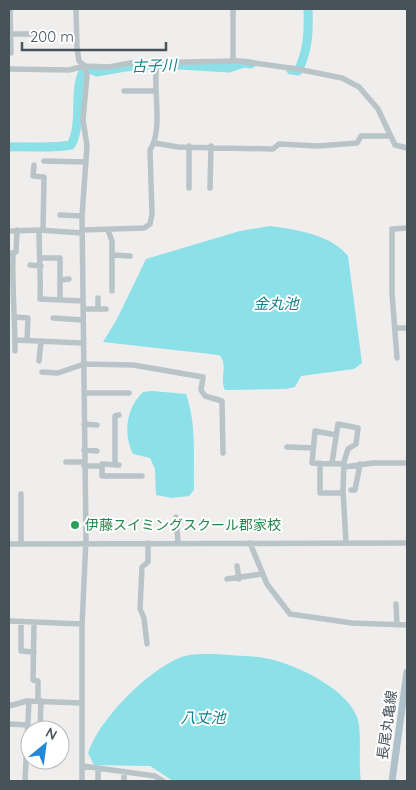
<svg xmlns="http://www.w3.org/2000/svg" width="416" height="790" font-family="Quicksand,'Noto Sans JP',sans-serif">
<rect width="100%" height="100%" fill="#f0eded"/>
<path fill="#8ce0e7" d="M270,226C297,230 330,234 348,256L362,363L354,369L301,376L295,387L286,389L225,390C219,379 229,364 219,355L103,342L117,319L146,259L240,231Z
M152,391L186,394C197,425 193,458 194,490L189,496L172,498L156,495L155,469L150,458L133,454C123,434 126,408 143,392Z
M216,654C233,656 252,655 269,659C297,665 350,690 358,720C362,737 358,763 361,781H173L150,766L94,765L88,753C99,720 145,673 177,659C189,653 203,654 216,654Z"/>
<g fill="none" stroke-linecap="round" stroke-linejoin="round">
<path stroke="#8ce0e7" stroke-width="9" d="M291,70L298,71C308,51 309,31 308,9
M9,147C30,146 50,149 71,145C83,124 73,92 83,72L90,69L97,72L125,67L163,64L229,68L244,63L251,64"/>
<path stroke="#b9c4c9" stroke-width="5.5" d="M10,9L11,53
M76,9L77,48L79,61L85,66L87,75L83,120L87,146L82,216L86,539L82,626V781
M233,9V61
M11,34H32
M9,69L69,70L85,66L109,67L130,63L239,61L297,69L342,78L359,87L378,109L395,145L407,148
M124,91H155
M154,143L178,147L273,149L279,144L318,146L357,143L361,136H389
M44,161L86,162
M34,165L33,176L44,177L43,230
M189,188V146
M210,188L211,146
M60,215L82,216
M82,230L144,228L150,224L152,214L150,150C164,129 152,87 157,62
M108,230L112,241V291
M12,231L39,230
M82,233L39,230C39,253 41,276 40,299L83,301
M9,254L16,252L17,230
M13,254C12,287 15,318 15,351
M112,255L130,256
M41,258H60V300
M30,265L41,266
M60,280L69,279
M98,298V309
M83,309H106
M15,317L28,318L27,340
M53,318L82,320
M396,328H407
M15,340L82,343
M397,358L392,293V229L407,228
M39,361L41,341
M42,372L58,373L84,364L133,365L203,377L201,390L205,396L222,401L223,453
M85,393H129
M84,424L97,425
M336,435L315,431L312,463L344,464
M287,447L313,448
M84,450L97,451
M66,462H84
M320,463V493H343
M332,463L338,424L358,428L356,444L348,449L344,462L343,489L346,543
M115,465V416L119,415
M119,465L102,464V476H142
M84,466H102
M344,467L373,463H407
M351,490H355L360,464
M21,494V544
M176,517L178,543
M250,543L267,584L290,614L352,623L407,625
M9,544L407,543
M237,566L239,579
M227,579L262,574
M396,604L397,625
M9,621L82,624
M21,622V651L34,652
M34,623L33,680L38,681V701
M147,644L144,618L140,609L142,567L148,562V543
M9,706L27,701L82,703
M9,724L28,725
M40,730L41,701
M83,766L155,776L163,781
M98,770V781
M124,773V781
M25,781L29,701"/>
<path stroke="#aec1cb" stroke-width="7" d="M392,781L407,672"/>
</g>
<circle fill="#2e9e5b" stroke="#fff" stroke-width="2" cx="75" cy="525" r="5"/>
<g text-anchor="middle" stroke-width="4" stroke-linejoin="round" paint-order="stroke">
<g font-size="14" fill="#27864d" stroke="#fff" text-anchor="start">
<text x="85" y="530">伊藤スイミングスクール郡家校</text>
</g>
<g font-size="14" fill="#465359" stroke="#fff">
<text transform="translate(387 725) rotate(-82)" y="5">長尾丸亀線</text>
</g>
<g font-size="15" font-style="italic" fill="#14818a" stroke="#fff">
<text transform="translate(154 66) rotate(-2)" y="5">古子川</text>
<text x="276" y="309">金丸池</text>
<text x="203" y="723">八丈池</text>
</g>
</g>
<rect width="416" height="790" fill="none" stroke="#465359" stroke-width="20"/>
<g transform="translate(45 745) rotate(29)"><circle r="24" fill="#ffffff" stroke="#b5babd"/>
<path d="M0-4L9 19L0 12L-9 19Z" fill="#2288d5"/>
<text y="-8" font-size="14" font-weight="bold" text-anchor="middle" fill="#465359">N</text>
</g>
<path d="M22 42v8h144v-8" fill="none" stroke="#465359" stroke-width="2.5"/>
<text x="30" y="42" font-size="15" fill="#465359" stroke="#ffffff" stroke-width="4" paint-order="stroke">200 m</text>
</svg>
